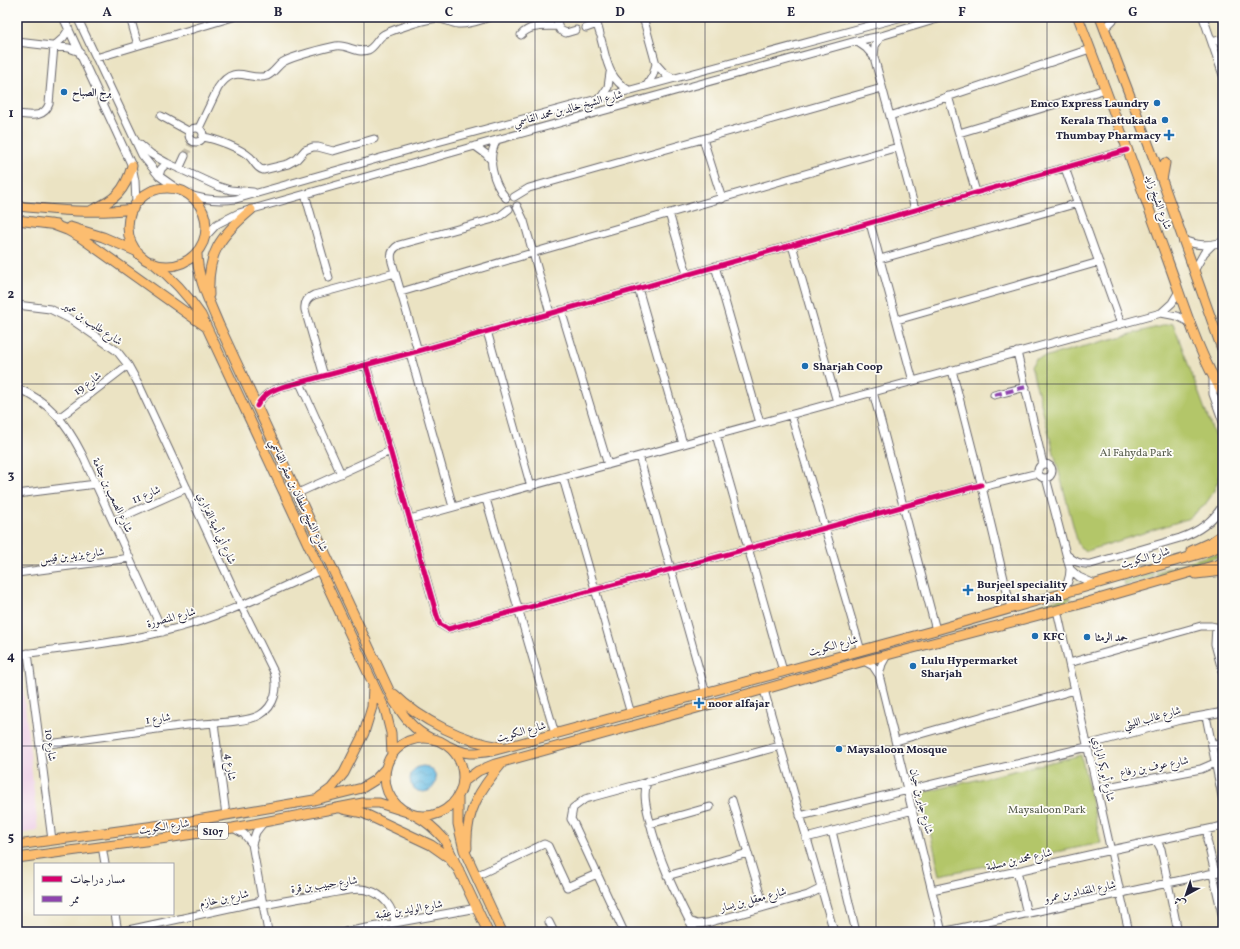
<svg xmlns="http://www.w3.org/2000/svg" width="1240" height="949" font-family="Vollkorn,Amiri,serif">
<defs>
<pattern id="water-waves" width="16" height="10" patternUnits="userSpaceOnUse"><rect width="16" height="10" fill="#67bce3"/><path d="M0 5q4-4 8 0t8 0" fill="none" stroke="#5498b9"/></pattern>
</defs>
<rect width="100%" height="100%" fill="#fdfcf7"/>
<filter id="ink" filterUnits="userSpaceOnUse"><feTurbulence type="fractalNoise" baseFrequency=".025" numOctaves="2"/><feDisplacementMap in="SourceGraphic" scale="8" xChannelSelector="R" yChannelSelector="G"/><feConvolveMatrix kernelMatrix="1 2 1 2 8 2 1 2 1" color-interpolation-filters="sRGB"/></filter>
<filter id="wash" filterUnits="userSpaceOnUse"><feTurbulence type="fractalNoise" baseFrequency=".012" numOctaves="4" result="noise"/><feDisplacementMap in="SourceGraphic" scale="16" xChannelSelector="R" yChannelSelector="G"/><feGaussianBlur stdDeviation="0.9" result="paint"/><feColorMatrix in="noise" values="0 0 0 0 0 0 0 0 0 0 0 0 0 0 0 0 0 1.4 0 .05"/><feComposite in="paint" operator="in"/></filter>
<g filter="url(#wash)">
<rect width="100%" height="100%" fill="#ebe3c3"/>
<path fill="#eed0e7" d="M17,667H21L38,831L17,834Z"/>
<path fill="#b3c669" stroke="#6a7452" d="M1173,323L1218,445L1221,456V470L1219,480L1211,496L1204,506L1187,519L1087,551L1081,548L1078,544L1031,366L1036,359Z
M1220,552L1221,556L1189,566L1188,562Z
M1186,563L1187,567L1157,576L1156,572Z
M1153,573L1154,577L1124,585L1123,581Z
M1070,596L1071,599L1067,601L1042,609L1041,604Z
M1081,755L1101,843L940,875L921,793Z"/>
<path fill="url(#water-waves)" stroke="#446f8f" d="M410 779a13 13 0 1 1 26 0a13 13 0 1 1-26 0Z"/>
</g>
<g filter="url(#ink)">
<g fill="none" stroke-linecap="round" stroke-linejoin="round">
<path stroke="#c3bca8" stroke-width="7" stroke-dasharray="7 3.5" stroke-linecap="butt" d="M185,156L191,144"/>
<defs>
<path id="minor" d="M63,17L132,166L135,181L136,203
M77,17L142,155L159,176L179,190
M130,17L138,45
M557,17L558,26L560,30L566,33L576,30
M595,17L600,34
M643,17L656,64L653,75L647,85
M1203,17L1223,75
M586,28L597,24
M1104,29L1116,17
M521,35C531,24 544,27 558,26
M601,39C607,61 608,79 630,91
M856,41L866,48L874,57L915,209
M17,42L69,48L80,52
M1212,42L1223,39
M54,46L63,38L69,29
M874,57L875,46L881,36
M96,58L233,17
M656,64L665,74L673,78
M948,96L976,192
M600,99L608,87L610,73
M17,114C29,115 44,119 49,104L54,46
M161,116L190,132
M890,116L1090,49
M199,128L218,88C235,62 248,82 267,76C274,73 277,66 283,62C291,57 325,48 336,46C347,44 356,54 368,50C375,47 377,39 383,35C388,31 423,20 432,19C441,16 449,23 458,24C469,25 480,20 490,17
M189 135a7 7 0 1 1 14 0a7 7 0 1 1-14 0Z
M959,133L1106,89
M203,137C216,139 240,148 250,157C255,162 256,168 263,170L288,164L297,159L305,150L313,147H318L333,151L374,139
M703,139L722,199
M497,140C486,158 493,183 506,198
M139,144L151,154L167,163L217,186L230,190L253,192
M475,146L486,154L492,161
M1065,168L1121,324
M179,169L185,156
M159,176L161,169L167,163
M187,194C203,200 219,201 236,199L419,147L902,17
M305,194L329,278
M514,197L529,188L882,88
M517,206L524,221L550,313
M669,213L687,274
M870,223L913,381
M205,237L217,224L239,213L475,146L856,41L881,36L944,17
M1183,240C1197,246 1208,246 1223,242
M792,245L837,402
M880,259L1078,203
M715,266L760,423
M1194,271L1204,253L1212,245
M638,288L683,444
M401,292L532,253L898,147
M17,305L50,309L72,320L117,351L128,365L139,385L241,605L274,672C279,688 275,706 260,715C246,723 206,723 188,725C139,731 89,739 40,745
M561,310L608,465
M1161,313L1172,303L1179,291
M897,320L1099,262
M487,331L531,487
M418,351L392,262C390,254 392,249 399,245L490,220L500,216L509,209
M1017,352L1043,464
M410,353L453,507
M366,365L437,616L440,624L448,629L825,528L981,485
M952,370L982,487L1011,608
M324,376L305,310C304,303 307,298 314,295L395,273
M1213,376V394L1223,422
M300,383L341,474
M17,388C50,402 66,423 82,454L163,632
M873,392L936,630
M994,395L1026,387
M257,406C263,395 270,391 282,387L418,351L1127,150
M791,415L825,528L861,651
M59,418L128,365
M716,435L783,671
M639,456L706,694
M1038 471a7 7 0 1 1 14 0a7 7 0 1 1-14 0Z
M563,478L631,714
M1046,478L1070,569C1070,579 1067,587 1060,594
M982,487L1038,473
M298,493L390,451
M17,494L96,484
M486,499L555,734
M410,519L1161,313L1177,316L1191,323
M113,521L187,488
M1067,555C1074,562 1081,565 1091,564L1180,538C1198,532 1213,521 1223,505
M1070,569L1079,577L1095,584
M17,573L130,558
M1057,610L1129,932
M1216,627L1215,644L1223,674
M28,653L52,840
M17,655C70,647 125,643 177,628C227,615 274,590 321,570
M864,661L873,666L879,675L942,932
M1069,663L1201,626H1211L1223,629
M879,675L882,664L887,655
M764,690L834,932
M1206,716L1223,801
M214,723L226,815
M896,741L1075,690
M1087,745L1180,720L1218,713L1223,711
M1212,746L1223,743
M647,782C643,794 646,806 649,818C658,859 676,895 695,932
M1097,789L1201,769L1215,763
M732,800L764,907
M800,816L1087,747
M263,823L256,832L252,844L268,932
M650,824L710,807
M233,828L244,834L252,844
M1208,830L1207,840L1215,873
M832,831L856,932
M806,838L913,810
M1156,840L1161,849L1178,932
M102,846L105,864
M1017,871L1027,914
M1213,874L1223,919
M476,876L544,844L548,846L567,887L597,874
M667,876L748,853
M932,890L1111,850L1223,826
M263,905C284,901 306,897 327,894C339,892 354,887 367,890C383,894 393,907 395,923
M115,914L118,932
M689,921L697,924L707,923L808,895L818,890L821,887
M549,922L554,932
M119,932L262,901
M345,932L477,908
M624,932L574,824L571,819L573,808L585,799L780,746
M942,932L1223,871"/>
<path id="major" d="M1078,17C1110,99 1139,182 1169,264C1184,305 1199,356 1223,393
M1100,17L1162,180L1223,352
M1162,180L1165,163
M128 227a39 39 0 1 1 78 0a39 39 0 1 1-78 0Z
M17,206C56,210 94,214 133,209
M92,210C115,200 125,191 132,166
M17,220L57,225
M51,224L67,230L80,237L205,326
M70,227L103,237L138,252
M197,252C197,278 209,301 219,325L394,701C405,718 413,730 432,739
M152,262C172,278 187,294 201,315L385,709L391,733L392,756
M209,295C207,253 220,236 251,210
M1191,551L1211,542L1223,534
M1196,574L1223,571
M394,694C420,720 465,742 501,747
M385 777a39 39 0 1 1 78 0a39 39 0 1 1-78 0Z
M448,746C466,755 473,754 492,751L936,630L1203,553L1223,545
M463,782L478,771L495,764L751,693L864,661L1088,602L1223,563
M320,797L331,789L344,773L364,733L372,707L373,686
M458,798V824L464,850L502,932
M343,809L363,813L431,845L448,857L459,870
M416,816C428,822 436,830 444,839L488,932
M17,845L191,821L314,800L362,788L375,780L386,768
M467,848C465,812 480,789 503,762
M17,858L160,839L233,828L363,803H379L407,812"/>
</defs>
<use href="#minor" stroke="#68666b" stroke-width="9"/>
<use href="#major" stroke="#68666b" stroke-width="11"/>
<use href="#minor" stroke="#fff" stroke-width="7"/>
<use href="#major" stroke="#fcbd6f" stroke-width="9"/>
<path stroke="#8e44ad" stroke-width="4" stroke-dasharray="8 4" stroke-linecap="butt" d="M994,395L1026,387"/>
<defs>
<path id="cycleway" d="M366,365L437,616L440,624L448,629L825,528L981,485
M257,406C263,395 270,391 282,387L418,351L1127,150"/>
</defs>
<use href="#cycleway" stroke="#fdfcf7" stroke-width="8"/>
<use href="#cycleway" stroke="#d6006c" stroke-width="5"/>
</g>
</g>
<path fill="none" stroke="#22223b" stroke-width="1" stroke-opacity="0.55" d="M193,17V932M364,17V932M535,17V932M705,17V932M876,17V932M1047,17V932M17,203H1223M17,384H1223M17,565H1223M17,746H1223"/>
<g fill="#1f6fb2" stroke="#fdfcf7" stroke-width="1.5">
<circle cx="64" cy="92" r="4"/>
<circle cx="1157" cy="103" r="4"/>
<circle cx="1165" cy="120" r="4"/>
<path d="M1167 129h4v4h4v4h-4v4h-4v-4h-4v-4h4z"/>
<circle cx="805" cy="366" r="4"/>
<path d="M966 584h4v4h4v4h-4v4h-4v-4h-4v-4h4z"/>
<circle cx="1035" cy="636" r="4"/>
<circle cx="1087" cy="637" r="4"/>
<circle cx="913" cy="666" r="4"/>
<path d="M697 697h4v4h4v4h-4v4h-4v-4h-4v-4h4z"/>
<circle cx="839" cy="749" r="4"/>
</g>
<g text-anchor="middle" stroke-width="3.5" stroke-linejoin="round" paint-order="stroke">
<rect fill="#fdfcf7" stroke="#646373" stroke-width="1" x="198" y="823" width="30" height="16" rx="3"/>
<g font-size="10" font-weight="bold" fill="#22223b">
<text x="213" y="835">S107</text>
</g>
<g font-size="11" font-weight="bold" fill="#22223b" stroke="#fdfcf7" text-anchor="start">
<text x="72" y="96">برج الصباح</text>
<text x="1149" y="107" text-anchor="end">Emco Express Laundry</text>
<text x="1157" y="124" text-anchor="end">Kerala Thattukada</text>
<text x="1161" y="139" text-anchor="end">Thumbay Pharmacy</text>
<text x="813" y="370">Sharjah Coop</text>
<text x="977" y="588">Burjeel speciality<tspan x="977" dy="13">hospital sharjah</tspan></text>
<text x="1043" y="640">KFC</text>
<text x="1095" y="641">حمد الرمثا</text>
<text x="921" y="664">Lulu Hypermarket<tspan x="921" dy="13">Sharjah</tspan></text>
<text x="708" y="707">noor alfajar</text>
<text x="847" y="753">Maysaloon Mosque</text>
</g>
<g font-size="11" fill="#22223b" stroke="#fdfcf7">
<text transform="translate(568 108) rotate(-15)" y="4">شارع الشيخ خالد بن محمد القاسمي</text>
<text transform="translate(1159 202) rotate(70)" y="4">شارع الشيخ زايد</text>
<text transform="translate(93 323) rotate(34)" y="4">شارع طليب بن عمير</text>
<text transform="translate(87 383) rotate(-37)" y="4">شارع 19</text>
<text transform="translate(146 494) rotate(-23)" y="4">شارع 11</text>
<text transform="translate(113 495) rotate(65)" y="4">شارع الصعب بن جثامة</text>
<text transform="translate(299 495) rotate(65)" y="4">شارع الشيخ سلطان بن صقر القاسمي</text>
<text transform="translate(217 528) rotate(65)" y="4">شارع أبي أمية الفزاري</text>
<text transform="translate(72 555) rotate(-7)" y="4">شارع يزيد بن قيس</text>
<text transform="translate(1145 557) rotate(-16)" y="4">شارع الكويت</text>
<text transform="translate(171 617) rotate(-15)" y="4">شارع المنصورة</text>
<text transform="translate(833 645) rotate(-15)" y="4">شارع الكويت</text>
<text transform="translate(1152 717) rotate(-15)" y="4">شارع غالب الليثي</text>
<text transform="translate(158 718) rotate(-8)" y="4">شارع 1</text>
<text transform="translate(521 731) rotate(-15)" y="4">شارع الكويت</text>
<text transform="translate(51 745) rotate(83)" y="4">شارع 10</text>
<text transform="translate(1154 766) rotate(-11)" y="4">شارع عوف بن رفاع</text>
<text transform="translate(231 767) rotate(83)" y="4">شارع 4</text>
<text transform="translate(1104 769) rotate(77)" y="4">شارع أبو بكر الرازي</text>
<text transform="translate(922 801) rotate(76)" y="4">شارع جابر بن حيان</text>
<text transform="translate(164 826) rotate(-8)" y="4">شارع الكويت</text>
<text transform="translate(1019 859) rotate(-13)" y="4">شارع محمد بن مسلمة</text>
<text transform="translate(324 884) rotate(-8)" y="4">شارع حبيب بن قرة</text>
<text transform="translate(1080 891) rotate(-12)" y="4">شارع المقداد بن عمرو</text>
<text transform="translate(224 898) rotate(-12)" y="4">شارع بن خازم</text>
<text transform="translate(753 899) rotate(-15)" y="4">شارع معقل بن يسار</text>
<text transform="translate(409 909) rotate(-10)" y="4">شارع الوليد بن عقبة</text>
</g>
<g font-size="11" fill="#555b4b" stroke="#fdfcf7">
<text x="1136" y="456">Al Fahyda Park</text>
<text x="1047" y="813">Maysaloon Park</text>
</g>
</g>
<rect width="1240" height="949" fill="none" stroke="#fdfcf7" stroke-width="44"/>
<rect x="34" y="863" width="140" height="52" fill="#fdfcf7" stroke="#a5a5ac"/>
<rect x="42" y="876" width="20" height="6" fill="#d6006c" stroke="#a5a5ac"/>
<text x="70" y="883" font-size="12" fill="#22223b">مسار دراجات</text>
<rect x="42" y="896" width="20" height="6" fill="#8e44ad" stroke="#a5a5ac"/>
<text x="70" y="903" font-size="12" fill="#22223b">ممر</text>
<g transform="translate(1186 895) rotate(220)" stroke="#fdfcf7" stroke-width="3" paint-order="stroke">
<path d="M0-3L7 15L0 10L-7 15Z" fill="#22223b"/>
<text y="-6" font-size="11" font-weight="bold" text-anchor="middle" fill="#22223b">ش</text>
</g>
<rect x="22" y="22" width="1196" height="905" fill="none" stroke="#22223b" stroke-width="1.5"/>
<g font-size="13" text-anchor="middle" font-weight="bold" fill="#22223b">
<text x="107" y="16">A</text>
<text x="278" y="16">B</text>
<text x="449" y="16">C</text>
<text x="620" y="16">D</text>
<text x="791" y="16">E</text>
<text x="962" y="16">F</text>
<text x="1133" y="16">G</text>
<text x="11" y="117">1</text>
<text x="11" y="298">2</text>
<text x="11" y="479">3</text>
<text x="11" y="660">4</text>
<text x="11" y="841">5</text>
</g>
</svg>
